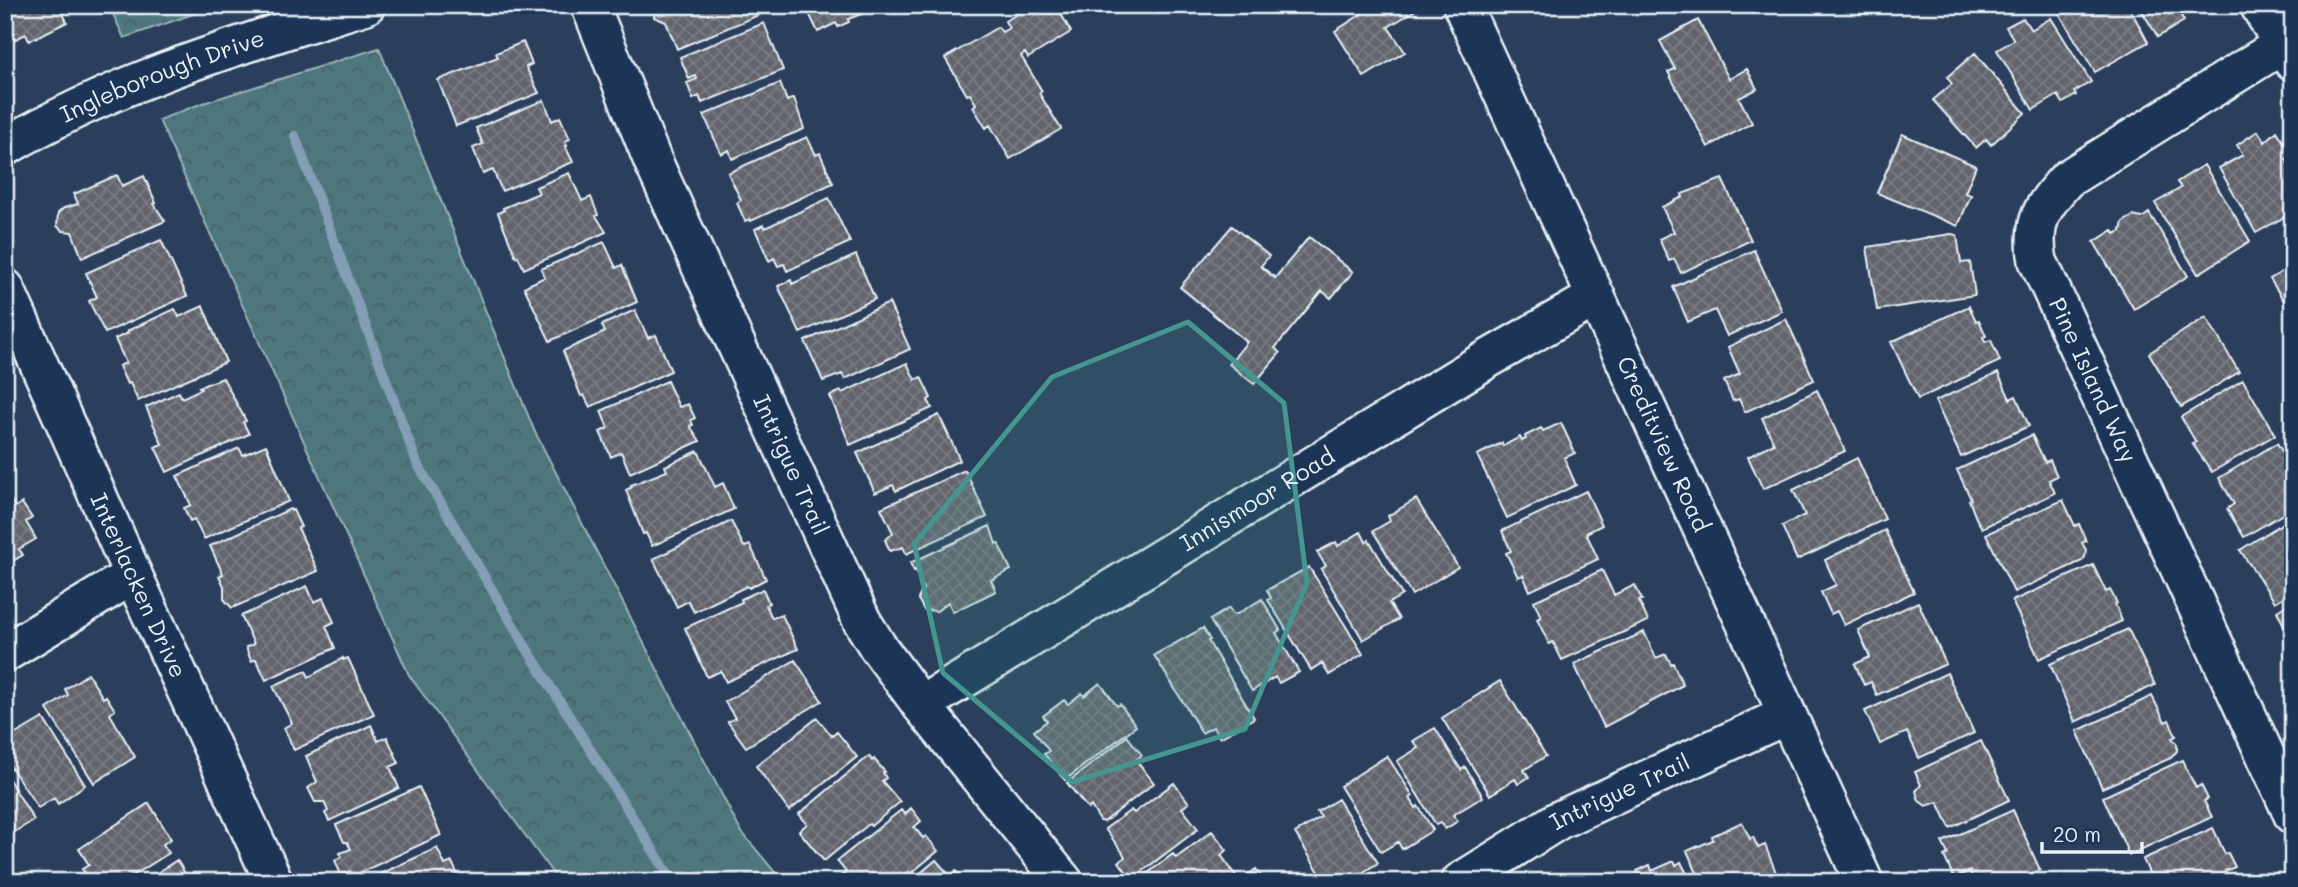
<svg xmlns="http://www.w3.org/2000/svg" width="2298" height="887" font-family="Mali,sans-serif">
<defs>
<pattern id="park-crowns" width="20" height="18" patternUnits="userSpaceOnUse" patternTransform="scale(1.75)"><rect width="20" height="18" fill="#4d777c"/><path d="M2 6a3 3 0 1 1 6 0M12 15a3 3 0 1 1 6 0" fill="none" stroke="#4a6063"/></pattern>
<pattern id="building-cross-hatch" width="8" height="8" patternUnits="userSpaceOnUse" patternTransform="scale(1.75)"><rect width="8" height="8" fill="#62646c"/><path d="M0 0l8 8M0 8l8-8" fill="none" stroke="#787b82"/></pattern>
</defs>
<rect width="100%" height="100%" fill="#2b3e5b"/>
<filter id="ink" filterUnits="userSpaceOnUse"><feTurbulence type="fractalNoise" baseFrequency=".0143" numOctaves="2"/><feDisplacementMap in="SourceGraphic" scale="14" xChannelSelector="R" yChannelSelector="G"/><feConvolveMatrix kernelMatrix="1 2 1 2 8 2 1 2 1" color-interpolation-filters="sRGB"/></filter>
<g filter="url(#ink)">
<path fill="url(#park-crowns)" stroke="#9ab4ba" stroke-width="2" d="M109,5H219L124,38Z
M379,48L534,430L740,830L783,882H559L409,675L159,120L200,104Z"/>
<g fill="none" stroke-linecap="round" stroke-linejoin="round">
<path stroke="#849eb5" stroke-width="10" d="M295,136L417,463L529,652L673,882"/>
</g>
<path fill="url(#building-cross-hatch)" stroke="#e8f1f8" stroke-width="2" d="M5,5H59L67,22L29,41L26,34L5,44Z
M655,5H757L761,14L677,49L666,22L654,17Z
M805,5H864L867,12L848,19L849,22L838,27L836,23L818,32Z
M1033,5H1056L1071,32L1028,58L1025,53L1021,56L1042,91L1039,93L1061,129L1010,159L990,125L986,128L973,107L976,104L970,94L967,95L945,58L998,27L1002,32L1009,28L1005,21Z
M1376,5H1410L1414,11L1388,27L1405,52L1364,77L1335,31Z
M2054,5H2128L2148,42L2095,72Z
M2138,5H2191L2179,12L2184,21L2158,37Z
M2023,18L2031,30L2051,18L2091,82L2074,92L2076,95L2063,103L2058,95L2033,110L1997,50L2014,40L2006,27Z
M1698,20L1729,79L1747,69L1757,89L1739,98L1752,123L1708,147L1668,72L1675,69L1660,41Z
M764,23L783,70L702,103L699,96L693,99L687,83L697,79L696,76L689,79L680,57Z
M523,42L532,64L526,67L539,93L456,126L438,80L498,57L496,53Z
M1975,53L2025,113L1991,145L1986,139L1976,148L1933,100L1952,84L1947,77Z
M780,83L787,101L794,98L804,129L732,159L729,150L721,154L704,115Z
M544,100L552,121L560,117L570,139L565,141L567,146H565L573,162L502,191L493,170L483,174L473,148L483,144L476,128Z
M2258,131L2265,142L2277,131L2292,155L2286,159L2293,172V212L2256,233L2219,168L2243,155L2237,145Z
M1902,134L1976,166L1965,193L1971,195L1958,226L1877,193Z
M807,137L816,155L820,153L833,183L751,221L750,219L745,221L737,203L741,200L728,173Z
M2204,165L2250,241L2198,274L2155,203L2181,188L2177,182Z
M569,173L582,201L591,197L598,215L596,216L606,232L524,269L518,256L516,257L498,213L504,210L503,208L539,193L536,187Z
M117,175L122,186L144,176L156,203L154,204L165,221L82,258L72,232L63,231L57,226L58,213L64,208L78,204L74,194Z
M1722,179L1751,240L1681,273L1674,259L1669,261L1659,239L1674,232L1662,207L1683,197L1682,194Z
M829,198L850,242L787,271L784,264L778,266L774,258L769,261L755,229L763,225L765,228Z
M2149,213L2188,276L2134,309L2094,242L2113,230L2115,234L2121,231L2123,222L2133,216L2142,218Z
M1232,226L1269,256L1261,266L1275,278L1309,237L1353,272L1331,298L1322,291L1275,348L1280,353L1254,384L1229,364L1247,342L1180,287Z
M1951,234L1957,235L1961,263L1970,262L1975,295L1877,310L1867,247Z
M161,240L187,296L105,333L89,301L97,297L86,273Z
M604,242L616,268L622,265L637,302L550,341L524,287L545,277L541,269Z
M1754,250L1782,311L1727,336L1715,310L1688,322L1673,287Z
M856,255L875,299L800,333L778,286L791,280L792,284Z
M2293,265V315L2270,279Z
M889,303L910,349L845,379L842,374L823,381L805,341Z
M203,306L226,362L138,401L130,383L127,384L119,366L126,363L115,339L128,333L127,331L175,309L179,317Z
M1969,306L1976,321L1979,320L1986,336L1983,337L1985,342L1991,340L2000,361L1918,399L1891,342Z
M635,310L648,338L656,335L671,371L590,407L584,395L581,396L563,351L605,332L602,325Z
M2206,317L2239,372L2181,407L2149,353Z
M1786,319L1814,380L1745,412L1739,399L1733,401L1724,381L1740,374L1728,347Z
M907,363L915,380L921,377L931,398L928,400L932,408L850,445L830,396L841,391L842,393Z
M1998,373L2010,399L2016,396L2029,426L1961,457L1935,401Z
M223,378L246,421L243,422L249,434L167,472L155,447L162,444L146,407L179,392L182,398L201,389L199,387Z
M2243,380L2275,435L2212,472L2192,443L2196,442L2181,417Z
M667,381L679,407L688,404L695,418L691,420L693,425L690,426L700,441L630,473L621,452L611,457L600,432L608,428L601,411Z
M1817,390L1845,451L1763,489L1748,457L1774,443L1762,418Z
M939,415L960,460L896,491L893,485L875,493L857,453Z
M1561,423L1575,453L1564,458L1576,485L1507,518L1477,455L1502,443L1503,446L1520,437L1522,441L1526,439L1525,436L1541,428L1543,431Z
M2032,435L2045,462L2050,460L2057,476L2049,480L2055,493L1982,528L1976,518L1969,500L1971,499L1957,470Z
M2277,443L2293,469V508L2244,537L2227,509L2234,504L2219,478Z
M266,445L289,501L204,539L194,519L190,521L184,508L191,505L177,476L239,448L243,455Z
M698,451L715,487L723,483L734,509L652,546L646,533L643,534L626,490L632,487L631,485L667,471L665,466Z
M1857,458L1885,519L1797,560L1782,526L1805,515L1793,490Z
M965,470L987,517L906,554L903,547L890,551L885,540L893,533L881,508Z
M5,491L15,507L22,503L32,518L26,522L36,539L19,549L23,555L6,565Z
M1586,491L1602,525L1586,533L1598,559L1530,591L1523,575L1518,577L1506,553L1511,551L1502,531Z
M1416,499L1458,567L1412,595L1373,531L1390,521L1388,516Z
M2063,500L2075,526L2079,524L2086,541L2082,543L2086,550L2085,557L2082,561L2014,592L1986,534Z
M290,509L291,511L293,510L301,527L298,528L318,571L232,608L224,599V586L219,576L223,574L210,546Z
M2293,517V592L2275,602L2240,550Z
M731,521L743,545L745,547L750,545L766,579L749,588L747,586L694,612L688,601L677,607L653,559Z
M990,526L996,544L998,543L1011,570L991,580L996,591L953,612L948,602L937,611L924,610L918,599L923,589L916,570L914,571L910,563Z
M1885,530L1914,592L1844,625L1837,611L1831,614L1821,592L1836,585L1825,560Z
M1361,532L1366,542L1369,540L1402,595L1389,603L1399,619L1363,640L1321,569L1326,566L1317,552L1336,542L1338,546Z
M2093,565L2106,592L2110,590L2117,603L2115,604L2122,621L2039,659L2012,601Z
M1309,567L1363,654L1329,675L1322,663L1311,670L1268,600L1271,598L1267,590Z
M1602,570L1614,595L1635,585L1642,600L1639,601L1648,621L1562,660L1553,642L1549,644L1537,619L1541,617L1534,601Z
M307,586L314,602L323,598L334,622L326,626L335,648L266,680L256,659L251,661L246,647L254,644L241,616Z
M763,589L769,603L766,605L772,618L782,615L798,649L726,682L721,671L707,677L685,628L742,602L741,599Z
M1262,599L1280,630L1276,633L1299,672L1279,683L1275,677L1252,691L1210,620L1229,608L1233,614H1237Z
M2293,601V641L2292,642L2277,611Z
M1918,602L1946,664L1877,695L1871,682L1864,685L1855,664L1870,657L1858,630Z
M1203,628L1210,640L1208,641L1254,718L1220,738L1213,727L1202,733L1154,655Z
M2128,629L2155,685L2075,722L2050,664Z
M1644,632L1656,658L1666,654L1671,664L1673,663L1683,685L1604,727L1574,664Z
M343,658V660L348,658L374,714L294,750L284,728L292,723L273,686L306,671L309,677Z
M795,660L822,701L746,747L728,722L735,718L725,702Z
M1947,673L1974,733L1919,758L1907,732L1880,744L1865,711Z
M88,674L103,698L106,696L115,710L110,714L135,757L94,783L47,709L68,695L65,689Z
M1500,681L1546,756L1524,770L1529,777L1518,784L1515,779L1490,795L1442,718Z
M1100,683L1117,706L1120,704L1136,726L1065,780L1044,754L1049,751L1034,731L1047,721L1043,716L1064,700L1068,704L1082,693L1084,696Z
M2152,696L2165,722L2169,720L2176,736L2172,738L2177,744V751L2171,758L2102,788L2077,731Z
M43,718L85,785L58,804L54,798L38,808L5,758V731L10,728L14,735Z
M817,718L832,736L837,732L857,757L789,811L756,766Z
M371,725L378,741L387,737L399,763L390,767L399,788L329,821L325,813L328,811L324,802H315L308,788L317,782L306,756Z
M1435,728L1461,770L1465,767L1483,797L1453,815L1458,821L1445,829L1441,822L1436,825L1397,761L1418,748L1413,741Z
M1127,736L1142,755L1136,760L1154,783L1104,822L1100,821L1091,806L1088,809L1067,783Z
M1981,741L2009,800L1950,828L1938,802L1926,806L1919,801L1916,791L1921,785L1915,772Z
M869,756L872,761L874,759L885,772L883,773L886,778L882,781L900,802L871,826L869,824L824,861L799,831L807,824L799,814Z
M1387,756L1413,796L1410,798L1416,808L1418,806L1433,830L1402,849L1398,842L1381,852L1340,786Z
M2182,760L2196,788L2201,785L2208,799L2204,801L2212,817L2129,855L2103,797Z
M5,773L34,820L6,837H5Z
M1174,783L1189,803L1182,808L1198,829L1132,879L1119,862L1125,857L1123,853L1105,829L1131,810L1134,813Z
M419,787L441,835L353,876L350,871L341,875L335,860L342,857L340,853L351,849L347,842H344L336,825Z
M1338,799L1378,863L1347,882H1333L1329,876L1324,880L1295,833L1321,817L1317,812Z
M149,803L171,839L163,844L169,853L123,882H91L82,869L89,865L79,849Z
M911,808L921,821L914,827L923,838L926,836L938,851L910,874L909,872L896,882H839L837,879L846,872L837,861L901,810L905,814Z
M2013,810L2040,870L2014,882H1974L1970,871L1954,878L1944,856L1948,854L1942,842Z
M1742,822L1750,839L1753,837L1758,848L1765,845L1779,880L1777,882H1701L1687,851L1713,840L1712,836Z
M2213,828L2225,854L2228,853L2235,867L2225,871L2230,882H2153L2143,859Z
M1212,831L1227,850L1221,855L1236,876L1229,882H1148L1144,876L1173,854L1176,858Z
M437,848L445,865L452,862L461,882H362Z
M177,860L190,882H143Z
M936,860L950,876L956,871L965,882H910Z
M1674,861L1676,865L1681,862L1691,882H1635L1641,879L1637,871L1650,865L1652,871Z
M1256,869L1265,882H1239Z"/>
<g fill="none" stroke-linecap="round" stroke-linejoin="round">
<defs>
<g id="street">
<path id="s1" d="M590,5L652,159L862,621L878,647L921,705L1064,882"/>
<path id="s2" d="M1462,5L1864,882"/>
<path d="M2259,5L2293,62"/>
<path id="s3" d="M2282,45L2067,179C2042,206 2031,223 2038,261L2293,815"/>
<path id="s4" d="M5,147C118,80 242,44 366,5"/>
<path id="s5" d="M5,288L133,575L274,882"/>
<path d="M5,653L133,575"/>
<path id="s6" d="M921,705L1486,360L1596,297"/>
<path id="s7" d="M1460,882L1559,820L1787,715"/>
</g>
</defs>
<use href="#street" stroke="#e8f1f8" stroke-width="42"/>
<use href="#street" stroke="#1d3557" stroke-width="37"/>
</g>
</g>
<path fill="#459590" fill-opacity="0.2" stroke="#459590" stroke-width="5" stroke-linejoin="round" d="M1188,322L1284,403L1307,583L1245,729L1072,782L943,673L914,544L1052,377Z"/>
<g text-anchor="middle" stroke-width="6" stroke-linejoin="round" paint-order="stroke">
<g font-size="23" fill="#e8f1f8" stroke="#1d3557">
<text dy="8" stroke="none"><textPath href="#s4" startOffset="173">Ingleborough Drive</textPath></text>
<text dy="8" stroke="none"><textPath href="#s3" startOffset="476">Pine Island Way</textPath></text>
<text dy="8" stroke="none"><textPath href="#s2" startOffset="483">Creditview Road</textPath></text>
<text dy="8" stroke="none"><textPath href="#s1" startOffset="502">Intrigue Trail</textPath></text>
<text dy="8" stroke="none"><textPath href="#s6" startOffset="394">Innismoor Road</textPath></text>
<text dy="8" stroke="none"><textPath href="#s5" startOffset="326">Interlacken Drive</textPath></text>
<text dy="8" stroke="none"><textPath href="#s7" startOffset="184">Intrigue Trail</textPath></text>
</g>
</g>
<rect width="2298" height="887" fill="none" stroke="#1d3557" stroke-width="28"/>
<rect x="14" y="14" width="2270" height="859" fill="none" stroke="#e8f1f8" stroke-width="2.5" filter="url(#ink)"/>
<path d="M2042 842v10h100v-10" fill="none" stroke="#e8f1f8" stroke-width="3.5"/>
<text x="2053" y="842" font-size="21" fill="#e8f1f8" stroke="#1d3557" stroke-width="5" paint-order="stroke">20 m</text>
</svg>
